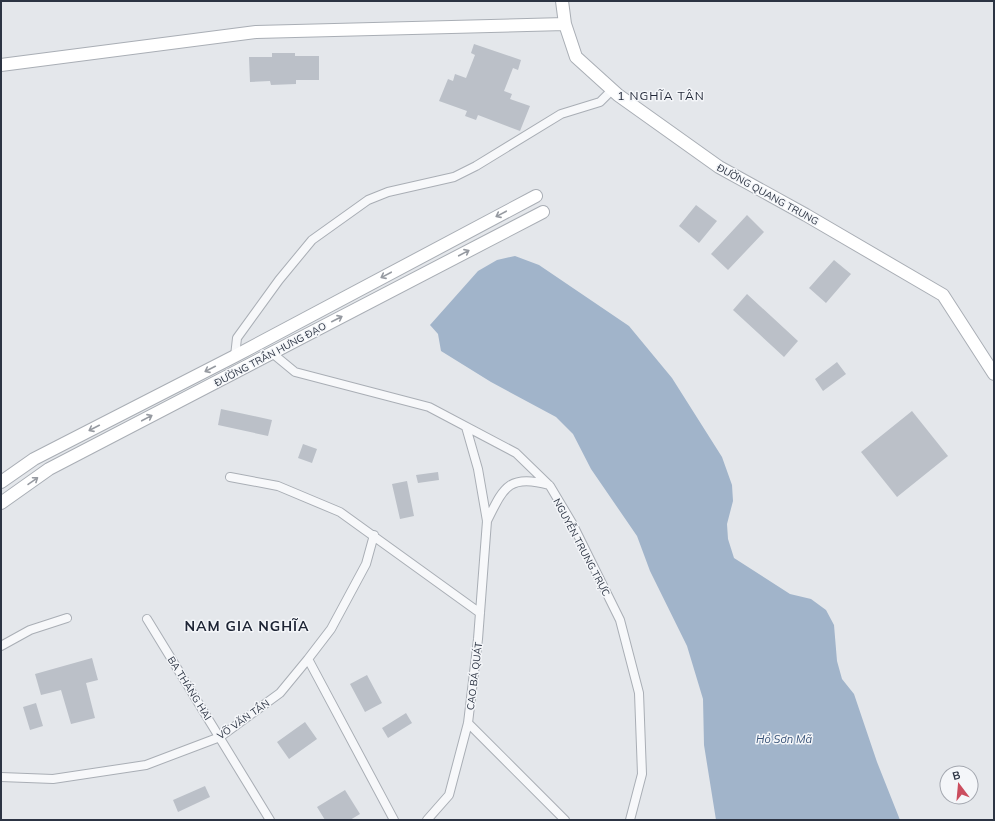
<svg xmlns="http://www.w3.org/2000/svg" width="995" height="821" font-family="Mulish,sans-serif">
<rect width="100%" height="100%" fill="#e4e7eb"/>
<path fill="#a1b4ca" d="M515,256L539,265L629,326L672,378L722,457L732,485L733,501L727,524L728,539L734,558L790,594L811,599L826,610L834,625L837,661L842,679L854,694L877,762L900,820H716L704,745L703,699L687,646L650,571L637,536L591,469L573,434L556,417L491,382L441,351L438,334L430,325L478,271L497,260Z"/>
<path fill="#bbc0c8" d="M474,44L521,60L518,70L513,68L504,91L512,94L510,99L530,106L520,131L478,115L476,120L465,116L467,111L439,101L448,79L453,81L455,74L466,78L475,55L471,53Z
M272,53H295V56H319V80H296V84L271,85L270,81L250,82L249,57H272Z
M696,205L717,221L699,243L679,226Z
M747,215L764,232L728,270L711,254Z
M834,260L851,274L826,303L809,288Z
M747,294L798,341L784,357L733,310Z
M837,362L846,374L823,391L815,379Z
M221,409L272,420L268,436L218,425Z
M912,411L948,456L897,497L861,452Z
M303,444L317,449L312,463L298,458Z
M438,472L439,480L418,483L416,475Z
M407,481L414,516L400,519L392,484Z
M92,658L98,680L86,683L95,718L71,724L61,690L41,695L35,674Z
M367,675L382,703L365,712L350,684Z
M36,703L43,726L30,730L23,707Z
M406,713L412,723L388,738L382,728Z
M305,722L317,739L289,759L277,742Z
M205,786L210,797L178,812L173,800Z
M345,790L360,814L350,820H325L317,807Z"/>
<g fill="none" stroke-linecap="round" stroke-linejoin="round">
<defs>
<path id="street" d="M272,353L295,372L429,407L516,453L550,486L572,523L620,620L639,693L642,774L630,820
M235,356L237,338L279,280L312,240L368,200L388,192L454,177L476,166L561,114L600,102L612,90
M230,477L278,486L340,512L480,613
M487,521C503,489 508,473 549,485
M147,619L270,820
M1,646L30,630L67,618
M308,659L394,820
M468,723L565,820
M1,777L53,779L146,765L220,737L280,693L308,659L331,629L366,564L374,535
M427,820L449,795L468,723L478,639L487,521L478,469L466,427"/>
<path id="secondary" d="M562,1L565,24L576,57L618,95L719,167L806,215L943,295L994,374
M1,65L256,32L565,24
M1,482L34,459L235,356L536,196
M1,503L49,469L543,212"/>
</defs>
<use href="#street" stroke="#a9aeb5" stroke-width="10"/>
<use href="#secondary" stroke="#a9aeb5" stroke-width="14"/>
<use href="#street" stroke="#f7f8fa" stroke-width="8"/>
<use href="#secondary" stroke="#fff" stroke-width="12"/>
</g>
<defs><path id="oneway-shaft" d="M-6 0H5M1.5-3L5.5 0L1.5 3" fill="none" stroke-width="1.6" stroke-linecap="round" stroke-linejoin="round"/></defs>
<g stroke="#969aa1">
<use href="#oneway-shaft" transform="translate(501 214) rotate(152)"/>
<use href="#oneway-shaft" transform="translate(464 253) rotate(-28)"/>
<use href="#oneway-shaft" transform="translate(386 275) rotate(152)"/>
<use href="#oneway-shaft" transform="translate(337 319) rotate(-27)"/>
<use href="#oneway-shaft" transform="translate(210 369) rotate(153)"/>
<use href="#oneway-shaft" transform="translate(147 418) rotate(-28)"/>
<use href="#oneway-shaft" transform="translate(94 428) rotate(153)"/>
<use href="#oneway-shaft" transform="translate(33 481) rotate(-35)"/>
</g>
<g text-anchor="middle" stroke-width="3" stroke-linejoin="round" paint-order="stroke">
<g font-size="10" fill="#2c3443" stroke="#f4f6f9">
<text transform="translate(768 194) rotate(29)" y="4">ĐƯỜNG QUANG TRUNG</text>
<text transform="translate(270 354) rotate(-28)" y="4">ĐƯỜNG TRẦN HƯNG ĐẠO</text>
<text transform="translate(582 547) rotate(62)" y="4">NGUYỄN TRUNG TRỰC</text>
<text transform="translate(474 676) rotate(-83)" y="4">CAO BÁ QUÁT</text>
<text transform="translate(190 688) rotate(58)" y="4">BA THÁNG HAI</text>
<text transform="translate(243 719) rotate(-35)" y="4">VÕ VĂN TẦN</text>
</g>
<g font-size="11" font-style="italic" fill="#375277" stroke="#f4f6f9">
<text x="784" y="743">Hồ Sơn Mã</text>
</g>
<g font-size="12" letter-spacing="1" fill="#1e2535" stroke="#f4f6f9">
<text x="661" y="100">1 NGHĨA TÂN</text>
</g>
<g font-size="14" font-weight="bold" letter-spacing="1" fill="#1e2535" stroke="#f4f6f9">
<text x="247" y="631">NAM GIA NGHĨA</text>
</g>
</g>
<rect width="995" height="821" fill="none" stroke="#2c3443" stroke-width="4"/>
<g transform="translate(959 785) rotate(344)"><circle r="19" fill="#f4f6f9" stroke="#a4a8b0"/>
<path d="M0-3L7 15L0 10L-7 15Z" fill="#cb4e5f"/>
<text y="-6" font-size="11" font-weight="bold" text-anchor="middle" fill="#2c3443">B</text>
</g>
</svg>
